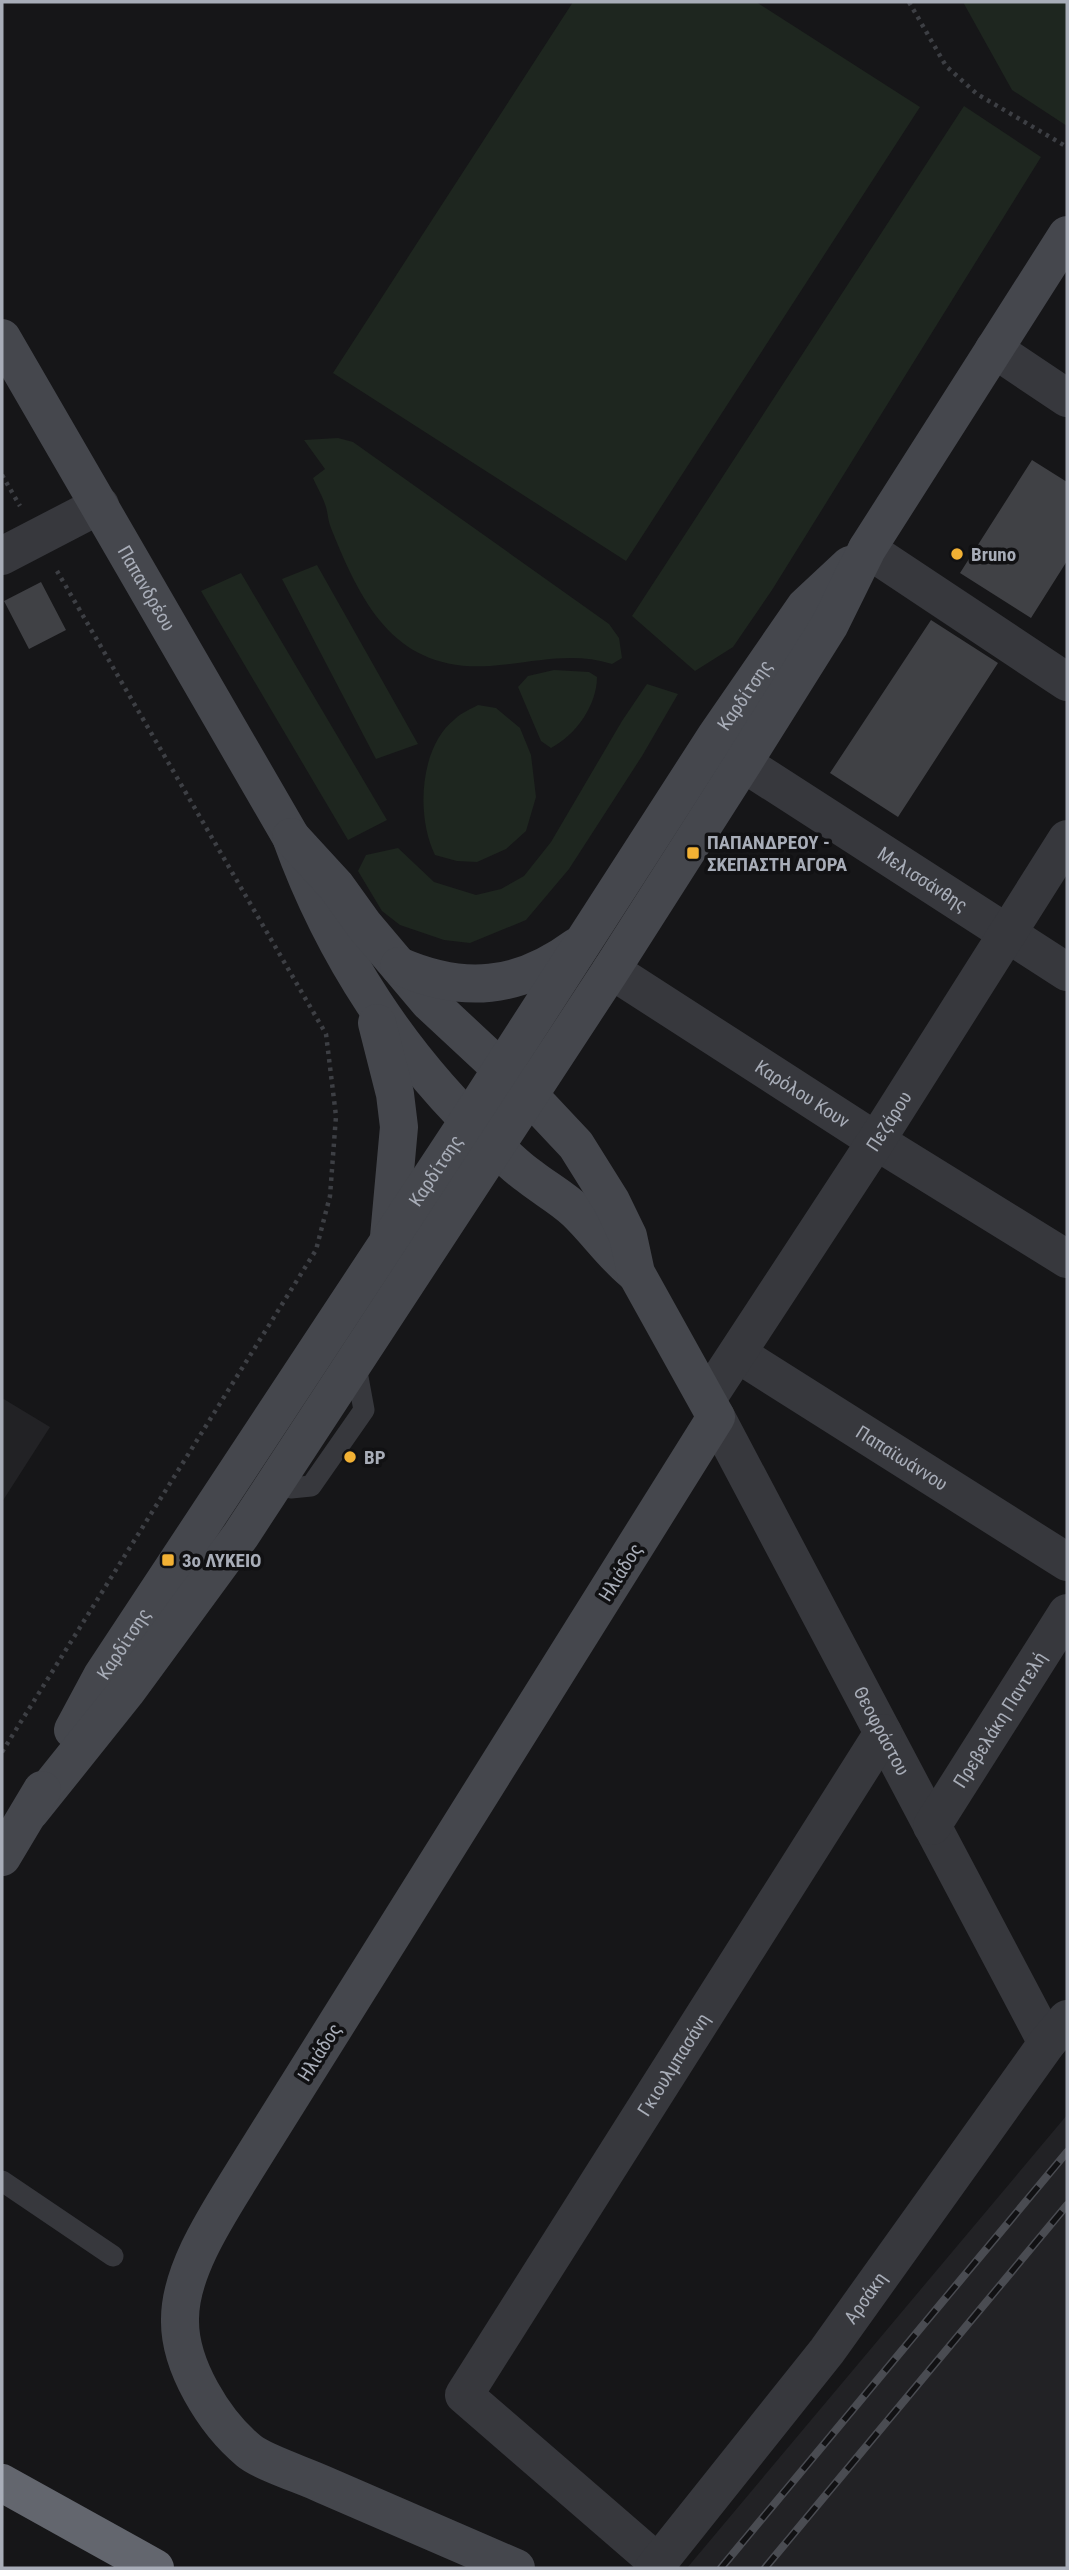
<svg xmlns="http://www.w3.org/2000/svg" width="1069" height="2570" font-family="'Roboto Condensed',sans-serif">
<rect width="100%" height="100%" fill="#161618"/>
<path fill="#222225" d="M2,1398L50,1427L2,1502Z
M1067,2115V2568H687Z"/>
<path fill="#1e261f" d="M573,2H756L920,107L626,561L333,373Z
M963,2H1067V126L1012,90Z
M964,106L1041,157L772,590L733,647L695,671L632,616Z
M338,438L353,442L609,624L619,638L622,658L612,664C571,651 532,663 490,666C395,672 362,605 331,528C328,521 328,514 326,507C323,497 317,487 313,478L325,469L304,440Z
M317,565L418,744L376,759L282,579Z
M241,573L387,820L348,840L201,591Z
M554,670L589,672L597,677C597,705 576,735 551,748L541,741L518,687L528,676Z
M647,684L678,694L642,756L569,869L526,920L470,943L444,940L400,925L382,911L358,871L366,855L398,848L434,882L476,895L501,889L524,876L551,842L622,721Z
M478,705L496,708L520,728L531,755L536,797L526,831L506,849L477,862L457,861L435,855C416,817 419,747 455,719C461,713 471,709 478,705Z"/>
<path fill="#404145" d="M1032,460L1067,482V561L1031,618L960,573Z
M41,582L66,630L29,649L4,601Z
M931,620L998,663L898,817L830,773Z"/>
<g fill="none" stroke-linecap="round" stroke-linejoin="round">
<path stroke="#3d3f44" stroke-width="4.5" stroke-dasharray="3.5 5" stroke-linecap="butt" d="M909,2L946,66L977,94L1067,147
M2,475L20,506
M2,1752L316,1250L330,1196L336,1116L326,1034L57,571"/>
<path stroke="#37383d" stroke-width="21" d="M291,1488L311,1486L364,1410L355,1361
M2,2181L113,2256"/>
<g stroke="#37383d" stroke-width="38">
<path d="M994,349L1067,398"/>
<path d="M867,549L1067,682"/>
<path d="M2,556L100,505"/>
<path id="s1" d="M743,763L1067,972"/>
<path id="s2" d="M611,970L876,1141L1067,1259"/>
<path id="s3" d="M738,1354L1067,1562"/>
<path id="s4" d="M707,1399L876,1141L1067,839"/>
<path id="s5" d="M716,1417L1047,2043"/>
<path id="s6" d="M932,1826L1067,1613"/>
<path id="s7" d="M658,2563L464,2395L883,1733"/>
<path id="s8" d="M654,2568L827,2351L1047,2043L1067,2019"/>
</g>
<g stroke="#45474d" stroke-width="38">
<path id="s9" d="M2,338L291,837C333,954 402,1059 493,1144C504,1155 516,1167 529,1176C544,1188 561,1197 576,1211C596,1230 612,1254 634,1272"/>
<path d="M291,837L336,886L364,925L429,1002L529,1095L576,1145L611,1201L628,1236L636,1273L716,1417L245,2170C220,2211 180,2269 180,2319C179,2365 214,2422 249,2451C262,2462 305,2476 322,2484C387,2512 452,2540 516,2568"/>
<path d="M399,966C463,994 519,989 576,947"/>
<path d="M377,1023L395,1094L399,1127L389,1237"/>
<path id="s10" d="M73,1730L102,1676L468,1121L716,736L805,607L850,565"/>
<path d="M30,1812L126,1692L241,1535L611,970L743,763L829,626L867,549L1067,235"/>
<path d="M2,1857L42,1790"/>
</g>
<path stroke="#63666e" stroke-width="38" d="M2,2483L155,2568"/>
<defs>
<path id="rail" d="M721,2568L1067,2152
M765,2568L1067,2205"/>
</defs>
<use href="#rail" stroke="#4a4c52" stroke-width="8"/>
<use href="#rail" stroke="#111113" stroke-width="5" stroke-dasharray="16" stroke-linecap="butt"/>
</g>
<g fill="#f2b134" stroke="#111113" stroke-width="2.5">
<circle cx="957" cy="554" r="7"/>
<rect x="686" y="846" width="14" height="14" rx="3.5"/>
<circle cx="350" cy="1457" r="7"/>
<rect x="161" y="1553" width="14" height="14" rx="3.5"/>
</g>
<g text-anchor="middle" stroke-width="7" stroke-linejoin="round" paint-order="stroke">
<g font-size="19" font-weight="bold" fill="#a8adb8" stroke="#111113" text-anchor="start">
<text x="971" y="561">Bruno</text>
<text x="707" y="849">ΠΑΠΑΝΔΡΕΟΥ -<tspan x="707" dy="22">ΣΚΕΠΑΣΤΗ ΑΓΟΡΑ</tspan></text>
<text x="364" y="1464">BP</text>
<text x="182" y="1567">3ο ΛΥΚΕΙΟ</text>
</g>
<g font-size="19" fill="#a8adb8" stroke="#111113">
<text dy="7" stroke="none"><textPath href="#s9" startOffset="289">Παπανδρέου</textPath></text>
<text dy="7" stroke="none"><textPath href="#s10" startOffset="1234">Καρδίτσης</textPath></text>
<text dy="7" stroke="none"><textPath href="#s1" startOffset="214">Μελισσάνθης</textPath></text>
<text dy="7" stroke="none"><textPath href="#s2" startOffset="228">Καρόλου Κουν</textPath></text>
<text dy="7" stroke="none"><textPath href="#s4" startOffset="332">Πεζάρου</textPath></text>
<text dy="7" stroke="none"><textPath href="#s10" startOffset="667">Καρδίτσης</textPath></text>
<text dy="7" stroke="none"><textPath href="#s3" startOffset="194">Παπαϊωάννου</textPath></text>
<text transform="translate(620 1572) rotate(-58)" y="7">Ηλιάδος</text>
<text dy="7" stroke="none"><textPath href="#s10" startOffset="100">Καρδίτσης</textPath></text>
<text dy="7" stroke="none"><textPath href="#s6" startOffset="126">Πρεβελάκη Παντελή</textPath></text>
<text dy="7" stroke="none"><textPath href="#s5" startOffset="355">Θεοφράστου</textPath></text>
<text transform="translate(319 2052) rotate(-58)" y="7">Ηλιάδος</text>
<text dy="7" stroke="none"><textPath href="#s7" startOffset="648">Γκιουλμπασάνη</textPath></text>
<text dy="7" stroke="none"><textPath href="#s8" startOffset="343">Αρσάκη</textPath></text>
</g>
</g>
<rect width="1069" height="2570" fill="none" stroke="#a8adb8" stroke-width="7"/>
</svg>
